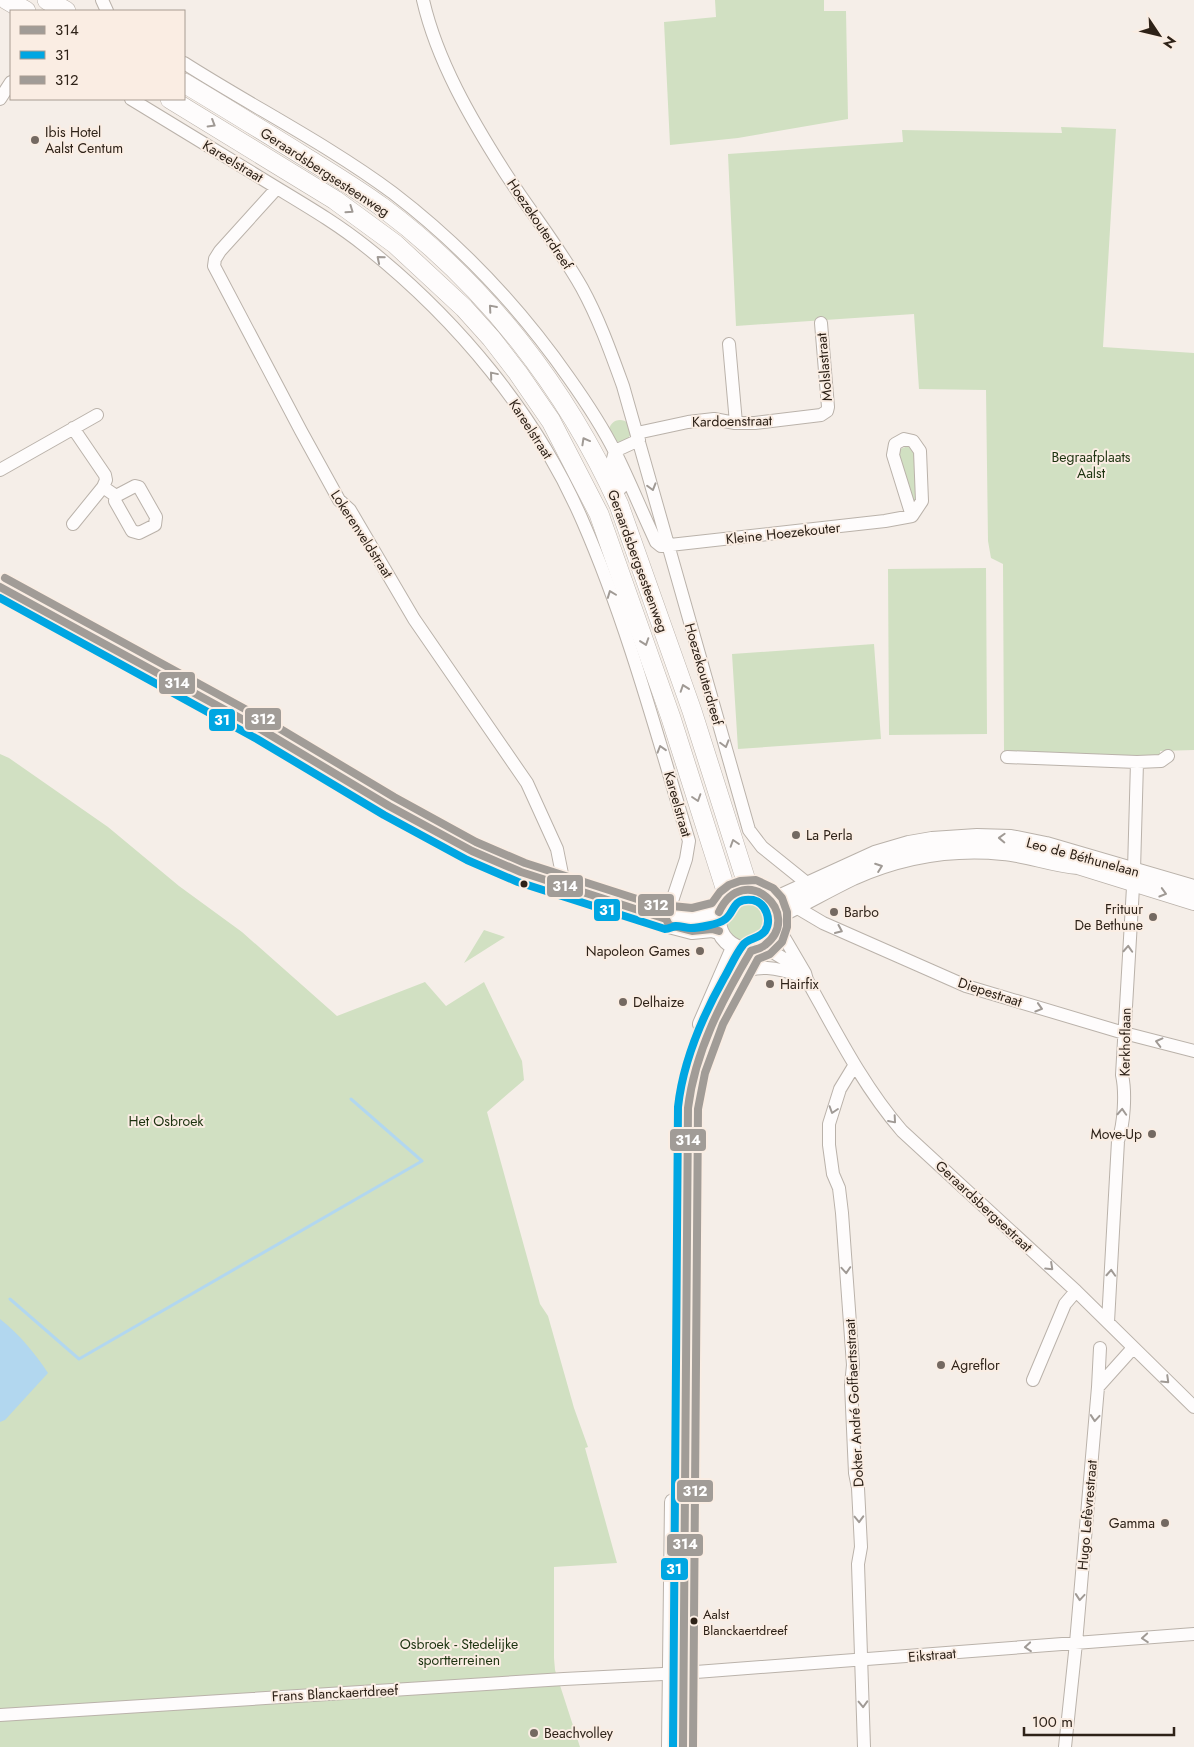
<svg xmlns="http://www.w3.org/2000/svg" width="1194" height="1747" font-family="Jost,sans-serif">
<rect width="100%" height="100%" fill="#f5eee8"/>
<path fill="#d1e0c2" d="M715,0H824V11H846L848,119L738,138L670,145L664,22L716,17Z
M1061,127L1116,129L1103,347L1194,353V750L1160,751V759L1004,752L1003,564L991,558L988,541L986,390L919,389L914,314L736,326L728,154L903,142L902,130L1062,133Z
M609 431a11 11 0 1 1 22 0a11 11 0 1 1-22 0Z
M908,446L915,450L917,499L913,504L896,454L900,449Z
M986,568L987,734L889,735L888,569Z
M874,644L881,739L738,749L732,654Z
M0,754L9,758L108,827L179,886L242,932L337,1016L425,982L446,1006L484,982L522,1061L524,1080L487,1112L540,1304L548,1316L574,1408L588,1447L585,1448L617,1563L554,1567V1658L555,1670L580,1747H0Z
M727 921a22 22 0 1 1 44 0a22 22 0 1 1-44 0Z
M484,930L505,937L464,963Z"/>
<path fill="#b2d7ef" d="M0,1319C20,1335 34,1352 48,1373L5,1420L0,1422Z"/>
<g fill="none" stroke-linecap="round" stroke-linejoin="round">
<path stroke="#b2d7ef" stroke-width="3" d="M10,1299L79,1359L422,1161L351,1099"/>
<defs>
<path id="minor" d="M102,0L107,11
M423,0C437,61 471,119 504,171C529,210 559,247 582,288C599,319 611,353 623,386L749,830L762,847L808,884
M184,63C253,107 327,144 393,193C461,245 520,308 569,378C586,402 602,426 615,452C628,478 639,505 651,531L656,542L661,546L885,521L912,516L922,501L920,451L913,441L904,439L895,444L893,455L912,516
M0,99L11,82
M131,99C175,126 220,153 264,180C298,201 334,221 365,246C457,319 537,415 583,522C627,623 657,735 689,841L686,859L666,919
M277,188L220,251L215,259L214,266L301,431L339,500L350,510L414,619L527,783L557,849L562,874L560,885
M729,344L736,423
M73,428L105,475L106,480L103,487L73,524
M637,433L688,422L714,419L735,423H755L821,415L827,411L828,407L821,323
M615,451L611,466L621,488
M615,451L639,440
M0,470L97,415
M103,487L116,496L115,501L132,531L139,533L155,525L156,517L139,487L135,486L116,496
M1007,757L1137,762L1161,761L1168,756
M796,907L823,923L966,986L1124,1033L1194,1051
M778,927L805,973L807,980C836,1032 863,1086 902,1131L1076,1291L1194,1407
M764,947L786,960L799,974
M735,978C755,962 779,968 801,976
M854,1066L840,1089L829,1124V1145L833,1174L839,1188L842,1213L853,1365L851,1385L855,1473L858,1488L861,1547L858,1564L864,1747
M1108,1322L1118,1141C1124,1124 1126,1093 1122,1075L1134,870L1137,762
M1033,1380L1065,1304L1076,1291
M1098,1387L1100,1348
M0,1715L564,1679L683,1673L1194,1634
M1065,1747L1076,1643L1098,1387L1133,1348"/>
<path id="major" d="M0,587L262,730L389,806L472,851L521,872L666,919L669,925L692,931L712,929L719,931
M718 920a30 30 0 1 1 60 0a30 30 0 1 1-60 0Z
M772,901L875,854L909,844L932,840L977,837L1011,838L1046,845L1194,888
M779,915C804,903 828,889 853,877C900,856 952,847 1003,852C1028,854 1052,864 1078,866L1194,902
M666,919L672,916L693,918L719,912
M701,1024L734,948
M670,1747L673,1502
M683,1747L687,1124C688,1103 691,1082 697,1063C709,1024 730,986 751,951"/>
<path id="highway" d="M7,0L26,11
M47,0L66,11
M184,83C226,108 268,134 310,160C334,175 359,190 382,207C485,284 566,388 619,505L692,711L749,890
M170,99L335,200L395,244L464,308L491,338L518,373L551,421L599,514L671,718L728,897"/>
</defs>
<use href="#minor" stroke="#bab2aa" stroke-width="14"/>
<use href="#major" stroke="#bab2aa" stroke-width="18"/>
<use href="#highway" stroke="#bab2aa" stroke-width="20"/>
<use href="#minor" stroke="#fefcfc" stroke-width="12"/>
<use href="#major" stroke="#fefcfc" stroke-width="16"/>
<use href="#highway" stroke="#fefcfc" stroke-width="19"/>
<defs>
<path id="bus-1" d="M0,587L262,730L389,806L472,851L521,872L666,919L669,925L692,931L712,929L719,931
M719,912C744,859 805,914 765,945C762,948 756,949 751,951
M683,1747L688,1108C695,1051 722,1000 751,951"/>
<path id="bus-2" d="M0,598L257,739L384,815L467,860L518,882L665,929C669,929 672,927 676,926C681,926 686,928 691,928C698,928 719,924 724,920C735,914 731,897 753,900C766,903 772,920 765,931C759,939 748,938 743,945C735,955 730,968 724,978C701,1019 683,1061 678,1107L673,1747"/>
<path id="bus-3" d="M5,578L267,721L394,797L476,842L525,863L665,908L672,906L692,908L712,903L720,892L729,885L740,881L756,880L773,888L782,898L787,912V927L782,942L770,954L758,959L723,1024L705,1073L698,1109L693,1747"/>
</defs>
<use href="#bus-1" stroke="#faede3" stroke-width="11"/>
<use href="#bus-2" stroke="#faede3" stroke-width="11"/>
<use href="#bus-3" stroke="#faede3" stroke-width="11"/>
<use href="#bus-1" stroke="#a19c97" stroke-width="8"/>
<use href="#bus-2" stroke="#00a6e2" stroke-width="8"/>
<use href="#bus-3" stroke="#a19c97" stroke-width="8"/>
</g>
<defs><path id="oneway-chevron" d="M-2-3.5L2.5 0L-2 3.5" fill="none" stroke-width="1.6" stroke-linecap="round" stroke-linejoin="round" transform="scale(1.25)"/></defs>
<g stroke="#a09a95">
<use href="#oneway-chevron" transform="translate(212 124) rotate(31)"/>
<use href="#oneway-chevron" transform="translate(350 210) rotate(35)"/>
<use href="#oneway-chevron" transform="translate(380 259) rotate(-140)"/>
<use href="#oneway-chevron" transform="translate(492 308) rotate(-131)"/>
<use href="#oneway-chevron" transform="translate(493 375) rotate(-130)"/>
<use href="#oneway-chevron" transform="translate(585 441) rotate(-119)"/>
<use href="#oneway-chevron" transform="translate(652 487) rotate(74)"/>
<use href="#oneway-chevron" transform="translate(611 594) rotate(-111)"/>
<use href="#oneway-chevron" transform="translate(645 642) rotate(71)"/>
<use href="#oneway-chevron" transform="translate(684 688) rotate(-109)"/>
<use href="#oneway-chevron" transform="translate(725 744) rotate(74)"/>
<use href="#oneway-chevron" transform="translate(661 749) rotate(-107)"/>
<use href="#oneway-chevron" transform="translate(697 798) rotate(72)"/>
<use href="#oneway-chevron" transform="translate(1002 838) rotate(-178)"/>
<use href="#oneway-chevron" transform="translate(734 843) rotate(-108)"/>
<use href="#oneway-chevron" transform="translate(879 867) rotate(-20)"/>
<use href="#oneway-chevron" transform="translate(1163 893) rotate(16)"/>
<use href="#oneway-chevron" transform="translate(839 930) rotate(24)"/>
<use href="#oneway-chevron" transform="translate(1128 949) rotate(-87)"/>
<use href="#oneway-chevron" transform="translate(1039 1008) rotate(17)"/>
<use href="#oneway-chevron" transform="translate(1159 1042) rotate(-166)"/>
<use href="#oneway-chevron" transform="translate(833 1110) rotate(108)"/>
<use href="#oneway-chevron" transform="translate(1122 1112) rotate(-87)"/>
<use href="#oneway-chevron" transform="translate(893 1120) rotate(49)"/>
<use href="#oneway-chevron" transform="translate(1050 1267) rotate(43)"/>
<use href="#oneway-chevron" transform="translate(846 1270) rotate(86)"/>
<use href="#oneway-chevron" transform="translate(1111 1273) rotate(-87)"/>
<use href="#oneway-chevron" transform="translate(1166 1380) rotate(44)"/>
<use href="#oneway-chevron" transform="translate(1095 1418) rotate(95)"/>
<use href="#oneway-chevron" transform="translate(859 1519) rotate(88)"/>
<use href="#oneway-chevron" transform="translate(1080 1597) rotate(95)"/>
<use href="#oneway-chevron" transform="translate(1145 1638) rotate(176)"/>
<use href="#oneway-chevron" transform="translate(1028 1647) rotate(175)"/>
<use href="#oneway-chevron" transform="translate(863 1704) rotate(88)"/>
</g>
<g fill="#746961" stroke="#faede3" stroke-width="2">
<circle cx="35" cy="140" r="5"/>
<circle cx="796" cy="835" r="5"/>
<circle cx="834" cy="912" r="5"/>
<circle cx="1153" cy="917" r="5"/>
<circle cx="700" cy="951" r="5"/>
<circle cx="770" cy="984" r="5"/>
<circle cx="623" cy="1002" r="5"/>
<circle cx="1152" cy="1134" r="5"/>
<circle cx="941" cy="1365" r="5"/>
<circle cx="1165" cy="1523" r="5"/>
<circle cx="534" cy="1733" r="5"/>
</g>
<g fill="#2e2218" stroke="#faede3" stroke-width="2">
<circle cx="524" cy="884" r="4.5"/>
<circle cx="694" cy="1621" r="4.5"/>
</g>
<g text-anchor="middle" stroke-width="4" stroke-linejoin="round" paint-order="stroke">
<g font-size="13" fill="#2e2218" stroke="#faede3" text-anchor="start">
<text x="703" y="1619">Aalst<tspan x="703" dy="16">Blanckaertdreef</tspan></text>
</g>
<g font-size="14" fill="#2e2218" stroke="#faede3" text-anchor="start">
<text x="45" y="137">Ibis Hotel<tspan x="45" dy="16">Aalst Centum</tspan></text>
<text x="806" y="840">La Perla</text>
<text x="1143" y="914" text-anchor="end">Frituur<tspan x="1143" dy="16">De Bethune</tspan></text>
<text x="844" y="917">Barbo</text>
<text x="690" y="956" text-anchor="end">Napoleon Games</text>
<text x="780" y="989">Hairfix</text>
<text x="633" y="1007">Delhaize</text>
<text x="1142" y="1139" text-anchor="end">Move-Up</text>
<text x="951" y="1370">Agreflor</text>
<text x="1155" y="1528" text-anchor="end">Gamma</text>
<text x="544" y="1738">Beachvolley</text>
</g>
<g font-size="14" fill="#2e2218" stroke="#faede3">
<text transform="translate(233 161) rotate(31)" y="5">Kareelstraat</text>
<text transform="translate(325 172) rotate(33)" y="5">Geraardsbergsesteenweg</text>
<text transform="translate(540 224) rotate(56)" y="5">Hoezekouterdreef</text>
<text transform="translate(824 367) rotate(-95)" y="5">Molslastraat</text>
<text transform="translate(732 421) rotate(-1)" y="5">Kardoenstraat</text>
<text transform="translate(531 429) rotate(57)" y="5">Kareelstraat</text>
<text transform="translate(783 533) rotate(-6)" y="5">Kleine Hoezekouter</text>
<text transform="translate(362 534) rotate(57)" y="5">Lokerenveldstraat</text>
<text transform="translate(638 561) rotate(70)" y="5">Geraardsbergsesteenweg</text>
<text transform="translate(704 674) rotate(74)" y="5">Hoezekouterdreef</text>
<text transform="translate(678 804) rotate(74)" y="5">Kareelstraat</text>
<text transform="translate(1083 857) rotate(15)" y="5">Leo de Béthunelaan</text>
<text transform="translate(990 992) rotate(18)" y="5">Diepestraat</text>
<text transform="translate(1125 1042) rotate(-89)" y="5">Kerkhoflaan</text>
<text transform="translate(984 1206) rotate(43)" y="5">Geraardsbergsestraat</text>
<text transform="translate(854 1403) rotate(-93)" y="5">Dokter André Goffaertsstraat</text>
<text transform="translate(1087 1515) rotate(-85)" y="5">Hugo Lefèvrestraat</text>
<text transform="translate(932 1655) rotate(-5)" y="5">Eikstraat</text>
<text transform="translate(335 1693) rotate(-3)" y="5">Frans Blanckaertdreef</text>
</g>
<g font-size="14" fill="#1c320f" stroke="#faede3">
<text x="1091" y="462">Begraafplaats<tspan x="1091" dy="16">Aalst</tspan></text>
<text x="166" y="1126">Het Osbroek</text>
<text x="459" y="1649">Osbroek - Stedelijke<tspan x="459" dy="16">sportterreinen</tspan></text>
</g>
</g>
<g stroke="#faede3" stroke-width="2">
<rect x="158" y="671" width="38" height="24" rx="5" fill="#a19c97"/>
<rect x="244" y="707" width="38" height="24" rx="5" fill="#a19c97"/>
<rect x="208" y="708" width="28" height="24" rx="5" fill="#00a6e2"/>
<rect x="546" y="874" width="38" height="24" rx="5" fill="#a19c97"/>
<rect x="637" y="893" width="38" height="24" rx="5" fill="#a19c97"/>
<rect x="593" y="898" width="28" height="24" rx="5" fill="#00a6e2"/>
<rect x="669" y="1128" width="38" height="24" rx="5" fill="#a19c97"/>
<rect x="676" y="1479" width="38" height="24" rx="5" fill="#a19c97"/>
<rect x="666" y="1533" width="38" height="24" rx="5" fill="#a19c97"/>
<rect x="660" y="1557" width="29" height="24" rx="5" fill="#00a6e2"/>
</g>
<g font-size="14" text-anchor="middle" font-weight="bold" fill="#fff">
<text x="177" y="688">314</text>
<text x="263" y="724">312</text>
<text x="222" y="725">31</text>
<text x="565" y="891">314</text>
<text x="656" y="910">312</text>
<text x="607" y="915">31</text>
<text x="688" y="1145">314</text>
<text x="695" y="1496">312</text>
<text x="685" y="1549">314</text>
<text x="674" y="1574">31</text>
</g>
<rect x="10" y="10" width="175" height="90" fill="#faede3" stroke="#a89c92"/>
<rect x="20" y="26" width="25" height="8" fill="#a19c97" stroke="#a89c92"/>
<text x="55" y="35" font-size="15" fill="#2e2218">314</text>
<rect x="20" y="51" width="25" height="8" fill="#00a6e2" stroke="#a89c92"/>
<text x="55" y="60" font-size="15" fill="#2e2218">31</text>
<rect x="20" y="76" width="25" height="8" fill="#a19c97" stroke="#a89c92"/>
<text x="55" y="85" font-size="15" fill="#2e2218">312</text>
<g transform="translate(1159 35) rotate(125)" stroke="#faede3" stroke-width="4" paint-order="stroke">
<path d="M0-4L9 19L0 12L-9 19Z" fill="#2e2218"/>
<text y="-8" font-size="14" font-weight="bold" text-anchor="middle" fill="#2e2218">N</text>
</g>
<path d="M1024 1727v8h150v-8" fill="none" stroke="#2e2218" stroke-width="2.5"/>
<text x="1032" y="1727" font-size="15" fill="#2e2218" stroke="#faede3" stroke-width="4" paint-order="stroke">100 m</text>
</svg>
